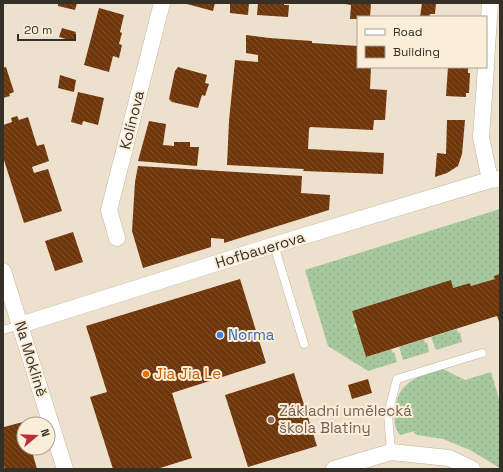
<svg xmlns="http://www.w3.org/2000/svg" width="503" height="472" font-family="'Space Grotesk',sans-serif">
<defs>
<pattern id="grass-dots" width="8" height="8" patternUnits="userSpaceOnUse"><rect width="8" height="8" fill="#a7c89e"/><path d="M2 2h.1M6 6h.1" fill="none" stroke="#90ac88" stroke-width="1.8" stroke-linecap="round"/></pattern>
<pattern id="building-back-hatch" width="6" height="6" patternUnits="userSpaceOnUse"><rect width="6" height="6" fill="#6e360a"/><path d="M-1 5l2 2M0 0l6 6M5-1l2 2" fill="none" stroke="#7f522e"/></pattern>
</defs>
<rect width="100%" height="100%" fill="#ede0cc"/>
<path fill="url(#grass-dots)" d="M500,209V274L495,279L471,287L470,283L453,289L450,281L352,311L356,324L354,325L355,328L357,327L366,357L391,349L393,353L394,352L397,362L368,371L328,346L305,270Z
M457,329L458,333L460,332L462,342L436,350L431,337Z
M424,339L425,343L427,342L429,352L403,360L399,347Z
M443,369L465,380L491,372L500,402V468L470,450L443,439L417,435L414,433L415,431L400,435C395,428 394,423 395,414C396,382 416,377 443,369Z"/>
<path fill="url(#building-back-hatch)" d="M58,3H77L75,10L58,6Z
M183,3H215L213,11Z
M230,3H249L248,15L230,13Z
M258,3H284V5H289L288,17L257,15Z
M345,3H371L370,17H358V19H350L351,5L345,4Z
M422,3H436L435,14H430L429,17H420Z
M99,8L124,15L120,32L122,33L119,44L122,45L119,58L113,56L109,72L84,65Z
M62,28L76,32L73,41L59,37Z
M246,35L269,38L312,41V43L358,46V67H371L370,89L387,90L385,120H374L373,130L310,127L309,129L308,149L384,153L383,174L303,171L304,169L227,165L229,121L235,60L258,62V55L246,53Z
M6,67L14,92L9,94L10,96L3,98V68Z
M178,67L207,75L205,83L209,84L205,96L202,95L198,108L172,102L169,99L175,71Z
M448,67L468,68V73H470L469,93H466V97L446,96Z
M60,75L76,80L74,92L58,88Z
M78,92L104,98L98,125L83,121L82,125L71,122Z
M17,116L19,120L28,117L37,146L44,144L49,161L32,167L34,173L48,169L62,211L24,223L3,157V125L12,122L11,118Z
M447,120H465L462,154L458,166L447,173L435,177L437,153L446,154Z
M149,121L166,124L163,145L174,146V142H190V147H199L197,166L138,161Z
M138,166L302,176L301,193L330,195L329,210L224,243V239L211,238V247L143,268L132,231L135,182Z
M73,232L83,262L55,271L45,241Z
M500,274V324L497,316L366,357L352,311L451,280L453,288L470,283L471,286L495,279L494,276Z
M240,279L266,363L172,393L192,458L157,469H113L90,397L107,392L86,326Z
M294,373L317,446L248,467L225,395Z
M368,379L372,393L352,399L348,385Z
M23,422L24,448H31L37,469H5L3,463V424L4,427Z"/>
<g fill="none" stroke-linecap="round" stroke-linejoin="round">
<defs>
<path id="service" d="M274,245L304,344
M3,330L20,325
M391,452L388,414L397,379L482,353"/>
<path id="minor" d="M486,63L490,3
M486,67L481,137L490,180
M117,238L109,210L162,3
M3,271L65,469
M20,325L274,245L490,180L500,179
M334,469L391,452L449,458L472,469"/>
</defs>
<use href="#service" stroke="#bfb3a0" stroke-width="9"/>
<use href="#minor" stroke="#bfb3a0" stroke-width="17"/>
<use href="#service" stroke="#fff" stroke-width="8"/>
<use href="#minor" stroke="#fff" stroke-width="16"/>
</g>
<circle fill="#3f7fe0" stroke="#faeed9" stroke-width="1.5" cx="220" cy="335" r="4"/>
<circle fill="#e8710a" stroke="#faeed9" stroke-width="1.5" cx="146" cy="374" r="4"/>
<circle fill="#8d6e63" stroke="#faeed9" stroke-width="1.5" cx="271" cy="420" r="4"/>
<g text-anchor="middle" stroke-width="4" stroke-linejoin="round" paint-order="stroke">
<g font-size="15" fill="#343028" stroke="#faeed9">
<text transform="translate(132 120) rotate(-76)" y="5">Kolínova</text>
<text transform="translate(260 250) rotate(-17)" y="5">Hofbauerova</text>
<text transform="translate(31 359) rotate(73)" y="5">Na Moklině</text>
</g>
<g font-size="15" fill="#366cbe" stroke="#faeed9" text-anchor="start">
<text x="228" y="340">Norma</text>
</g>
<g font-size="15" fill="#c56008" stroke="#faeed9" text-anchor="start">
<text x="154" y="379">Jia Jia Le</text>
</g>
<g font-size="15" fill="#785e54" stroke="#faeed9" text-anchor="start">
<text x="279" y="416">Základní umělecká<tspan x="279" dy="17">škola Blatiny</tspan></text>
</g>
</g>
<rect width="503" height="472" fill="none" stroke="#343028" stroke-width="8"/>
<rect x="357" y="16" width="130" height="52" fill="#faeed9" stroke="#aba292"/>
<rect x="365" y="29" width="20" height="6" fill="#ffffff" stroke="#aba292"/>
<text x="393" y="36" font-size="12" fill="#343028">Road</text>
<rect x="365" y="46" width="20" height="12" fill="url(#building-back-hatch)" stroke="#aba292"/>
<text x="393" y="56" font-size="12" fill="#343028">Building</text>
<g transform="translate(36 436) rotate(71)"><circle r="19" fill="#faeed9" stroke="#aba292"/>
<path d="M0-3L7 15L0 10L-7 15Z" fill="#bd2c3a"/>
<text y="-6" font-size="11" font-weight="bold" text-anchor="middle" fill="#343028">N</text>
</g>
<path d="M18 34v6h57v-6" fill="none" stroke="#343028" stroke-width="2"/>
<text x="24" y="34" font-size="12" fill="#343028" stroke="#faeed9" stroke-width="3" paint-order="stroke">20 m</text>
</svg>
